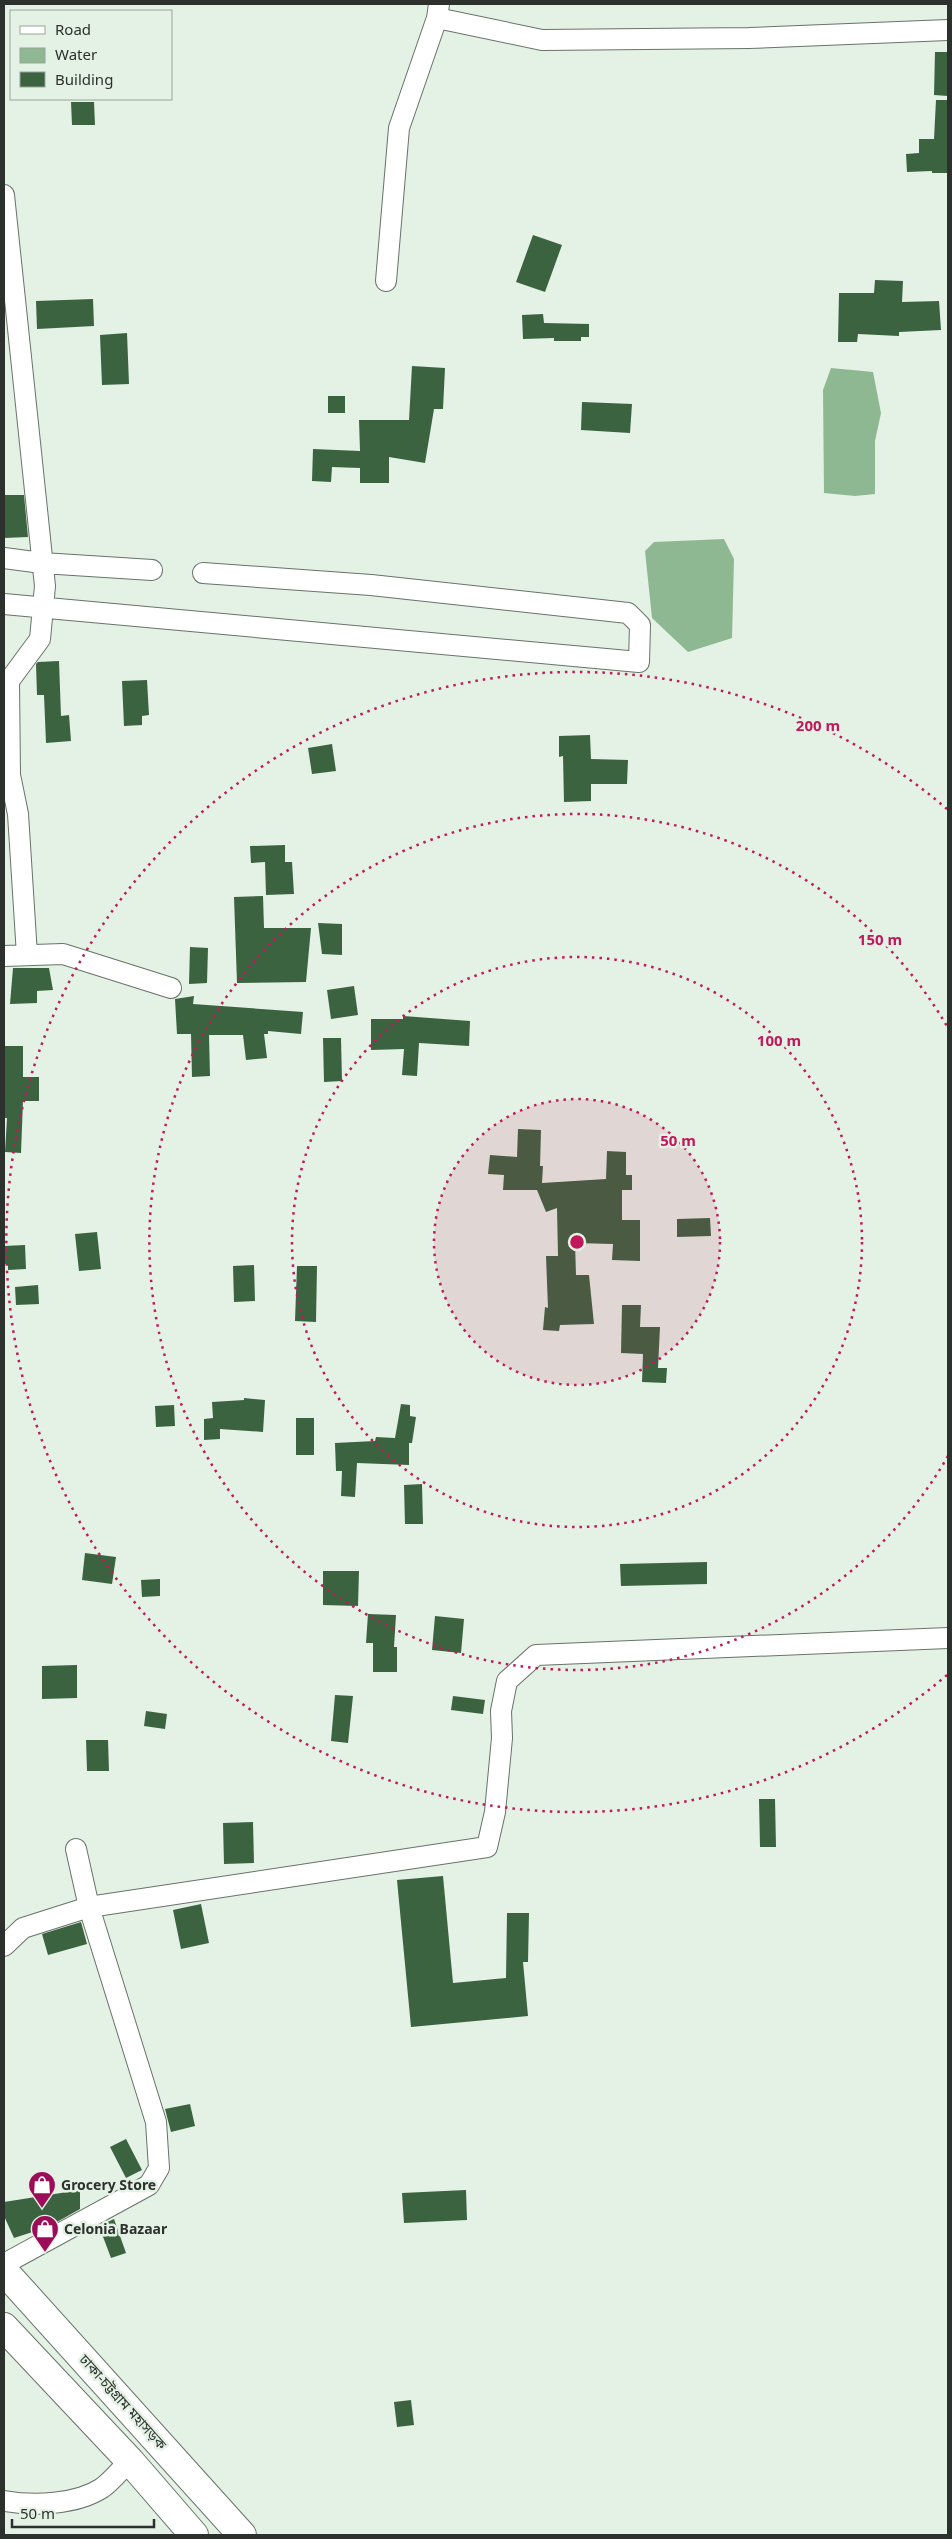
<svg xmlns="http://www.w3.org/2000/svg" width="952" height="2539" font-family="'Noto Sans','Noto Sans Bengali',sans-serif">
<rect width="100%" height="100%" fill="#e4f1e5"/>
<path fill="#8eb891" d="M831,368L873,372L881,413L875,441V494L855,496L824,493L823,390Z
M724,539L734,559L732,638L688,652L652,618L645,551L654,542Z"/>
<path fill="#3b6340" d="M935,52H948V96L934,95Z
M936,100H948V173H932V171L907,172L906,154L919,153V139H934Z
M71,102H94L95,125H72Z
M533,235L562,245L545,292L516,282Z
M875,280L903,281L902,302L939,301L941,330L899,332V336L858,334L857,342H838L839,293H874Z
M93,299L94,326L37,329L36,301Z
M543,314L544,323L589,324V337H581V341H554V338L523,339L522,315Z
M127,333L129,384L102,385L100,335Z
M412,366L445,368L443,409H434L425,463L389,457V483H360V468L332,467L331,482L312,481L313,449L360,451L359,420H409Z
M328,396H345V413H328Z
M582,402L632,404L630,433L581,430Z
M4,495H24L28,537L4,538Z
M59,661L61,716L69,715L71,741L46,743L44,695H37L36,664L38,662Z
M147,680L149,715L142,716V725L124,726L122,681Z
M590,735L591,759L628,760L627,784H591V801L564,802L563,756L559,757V736Z
M332,744L336,771L312,774L308,748Z
M285,845V862H292L294,894L266,895L265,862L251,863L250,846Z
M263,896L264,928H311L306,982L237,983L234,897Z
M318,923L342,924V955L322,954Z
M190,947L208,948L207,983L189,984Z
M13,968H49L53,990L37,991V1003L10,1004Z
M354,986L358,1015L331,1019L327,990Z
M194,996L193,1004L303,1012L301,1034L268,1031V1034H264L267,1058L246,1060L243,1035H209L210,1076L192,1077L191,1034H177L175,999Z
M403,1016L470,1021L469,1046L419,1043L417,1076L402,1075L404,1049L371,1050V1019H403Z
M323,1038H341L342,1081L324,1082Z
M4,1046H23V1077H39V1101H23L21,1153L5,1152L7,1118H4Z
M518,1129L541,1130L540,1166H543L542,1183L606,1179L607,1151L626,1152V1175H632V1190H622V1220H640V1261L612,1260L613,1244L575,1243L576,1275H589L594,1324L560,1325L559,1331L543,1330L545,1307L548,1308L546,1256H558L557,1208L546,1212L537,1190H503L504,1175L488,1174L490,1155L517,1157Z
M710,1218L711,1236L677,1237V1219Z
M97,1232L101,1269L79,1271L75,1234Z
M25,1245L26,1269L8,1270V1264H4V1246Z
M254,1265L255,1301L234,1302L233,1266Z
M297,1266H317L316,1322L295,1321Z
M38,1285L39,1304L16,1305L15,1287Z
M622,1305H641L640,1327H660L658,1368H667L666,1383L642,1382L643,1354L621,1353Z
M244,1398L265,1400L263,1432L220,1429V1439L204,1440V1419L213,1418L212,1402L244,1400Z
M401,1404L410,1405V1416L416,1417L412,1443H409V1465L357,1463L355,1497L341,1496L342,1471H336L335,1443L375,1441L376,1437L395,1438Z
M174,1405L175,1426L156,1427L155,1406Z
M296,1418H314V1455H296Z
M422,1484L423,1524H405L404,1485Z
M85,1553L116,1557L112,1584L82,1580Z
M707,1562V1584L621,1586L620,1564Z
M323,1571H359L358,1606L323,1605Z
M160,1579V1596L142,1597L141,1580Z
M368,1614L396,1615L394,1647H397V1672H373V1643H366Z
M435,1616L464,1619L461,1653L432,1650Z
M77,1665V1698L42,1699V1666Z
M335,1695L353,1696L348,1743L331,1741Z
M453,1696L485,1700L483,1714L451,1710Z
M146,1711L167,1714L165,1729L144,1726Z
M86,1740H108L109,1771H87Z
M759,1799H775L776,1847H760Z
M253,1822L254,1863L224,1864L223,1823Z
M443,1876L453,1983L506,1978L507,1913H529L528,1962H523L528,2016L411,2027L397,1880Z
M201,1904L209,1943L181,1949L173,1910Z
M81,1922L87,1944L48,1955L42,1934Z
M190,2104L195,2126L171,2132L165,2109Z
M126,2139L142,2170L126,2178L110,2147Z
M80,2190V2209L48,2227L14,2238L4,2216V2202Z
M466,2190L467,2220L404,2223L402,2193Z
M114,2219L126,2253L111,2258L99,2226Z
M411,2400L414,2425L397,2427L394,2402Z"/>
<g fill="none" stroke-linecap="round" stroke-linejoin="round">
<defs>
<path id="street" d="M437,18L542,40L749,38L948,30
M4,195L45,586L40,639L9,681L10,775L18,814L27,955
M386,281L399,128L437,18L439,4
M4,558L42,563L152,570
M4,604L639,662L640,625L628,613L371,585L203,573
M4,956L63,954L171,988
M4,1946L23,1928L89,1907L487,1847L495,1812L502,1738L501,1711L507,1681L536,1655L948,1638
M4,2264L149,2185L159,2168L156,2122L89,1907L76,1849
M4,2501C33,2506 76,2505 102,2488C112,2481 121,2469 130,2461"/>
<path id="highway" d="M4,2271L242,2535
M4,2327L130,2461L194,2535"/>
</defs>
<use href="#street" stroke="#687369" stroke-width="22"/>
<use href="#highway" stroke="#687369" stroke-width="30"/>
<use href="#street" stroke="#fff" stroke-width="20"/>
<use href="#highway" stroke="#fff" stroke-width="28"/>
</g>
<circle cx="577" cy="1242" r="143" fill="#c2185b" fill-opacity=".12"/>
<g fill="none" stroke="#c2185b" stroke-width="2.5" stroke-dasharray="2.5 5">
<circle cx="577" cy="1242" r="143"/>
<circle cx="577" cy="1242" r="285"/>
<path d="M948 1456A428 428 0 1 1 948 1028"/>
<path d="M947 1675A570 570 0 1 1 947 809"/>
</g>
<defs>
<symbol id="shop-pin" viewBox="-11 -11 22 30"><path d="M0 17L-7.5 6A9.5 9.5 0 1 1 7.5 6Z" fill="#9d0c58" stroke="#e4f1e5"/><path d="M-5-2.5h2.3a2.7 3.5 0 0 1 5.4 0H5L5.5 6h-11ZM-1.5-2.5h3a1.5 2.3 0 0 0-3 0Z" fill="#fff"/></symbol>
</defs>
<g fill-rule="evenodd">
<use href="#shop-pin" x="26" y="2169" width="32" height="43"/>
<use href="#shop-pin" x="29" y="2213" width="32" height="43"/>
</g>
<g text-anchor="middle" stroke-width="5" stroke-linejoin="round" paint-order="stroke">
<g font-size="14" font-weight="bold" fill="#2c312d" stroke="#e4f1e5" text-anchor="start">
<text x="61" y="2190">Grocery Store</text>
<text x="64" y="2234">Celonia Bazaar</text>
</g>
<g font-size="14" fill="#2c312d" stroke="#e4f1e5">
<text transform="translate(123 2402) rotate(48)" y="5">ঢাকা-চট্টগ্রাম মহাসড়ক</text>
</g>
</g>
<circle cx="577" cy="1242" r="8" fill="#c2185b" stroke="#e4f1e5" stroke-width="2.5"/>
<g font-size="15" text-anchor="middle" font-weight="bold" fill="#c2185b" stroke="#e4f1e5" stroke-width="5" stroke-linejoin="round" paint-order="stroke">
<text x="818" y="731">200 m</text>
<text x="880" y="945">150 m</text>
<text x="779" y="1046">100 m</text>
<text x="678" y="1146">50 m</text>
</g>
<rect width="952" height="2539" fill="none" stroke="#2c312d" stroke-width="10"/>
<rect x="10" y="10" width="162" height="90" fill="#e4f1e5" stroke="#9aa49b"/>
<rect x="20" y="26" width="25" height="8" fill="#ffffff" stroke="#9aa49b"/>
<text x="55" y="35" font-size="15" fill="#2c312d">Road</text>
<rect x="20" y="48" width="25" height="15" fill="#8eb891" stroke="#9aa49b"/>
<text x="55" y="60" font-size="15" fill="#2c312d">Water</text>
<rect x="20" y="72" width="25" height="15" fill="#3b6340" stroke="#9aa49b"/>
<text x="55" y="85" font-size="15" fill="#2c312d">Building</text>
<path d="M12 2519v8h142v-8" fill="none" stroke="#2c312d" stroke-width="2.5"/>
<text x="20" y="2519" font-size="15" fill="#2c312d" stroke="#e4f1e5" stroke-width="4" paint-order="stroke">50 m</text>
</svg>
